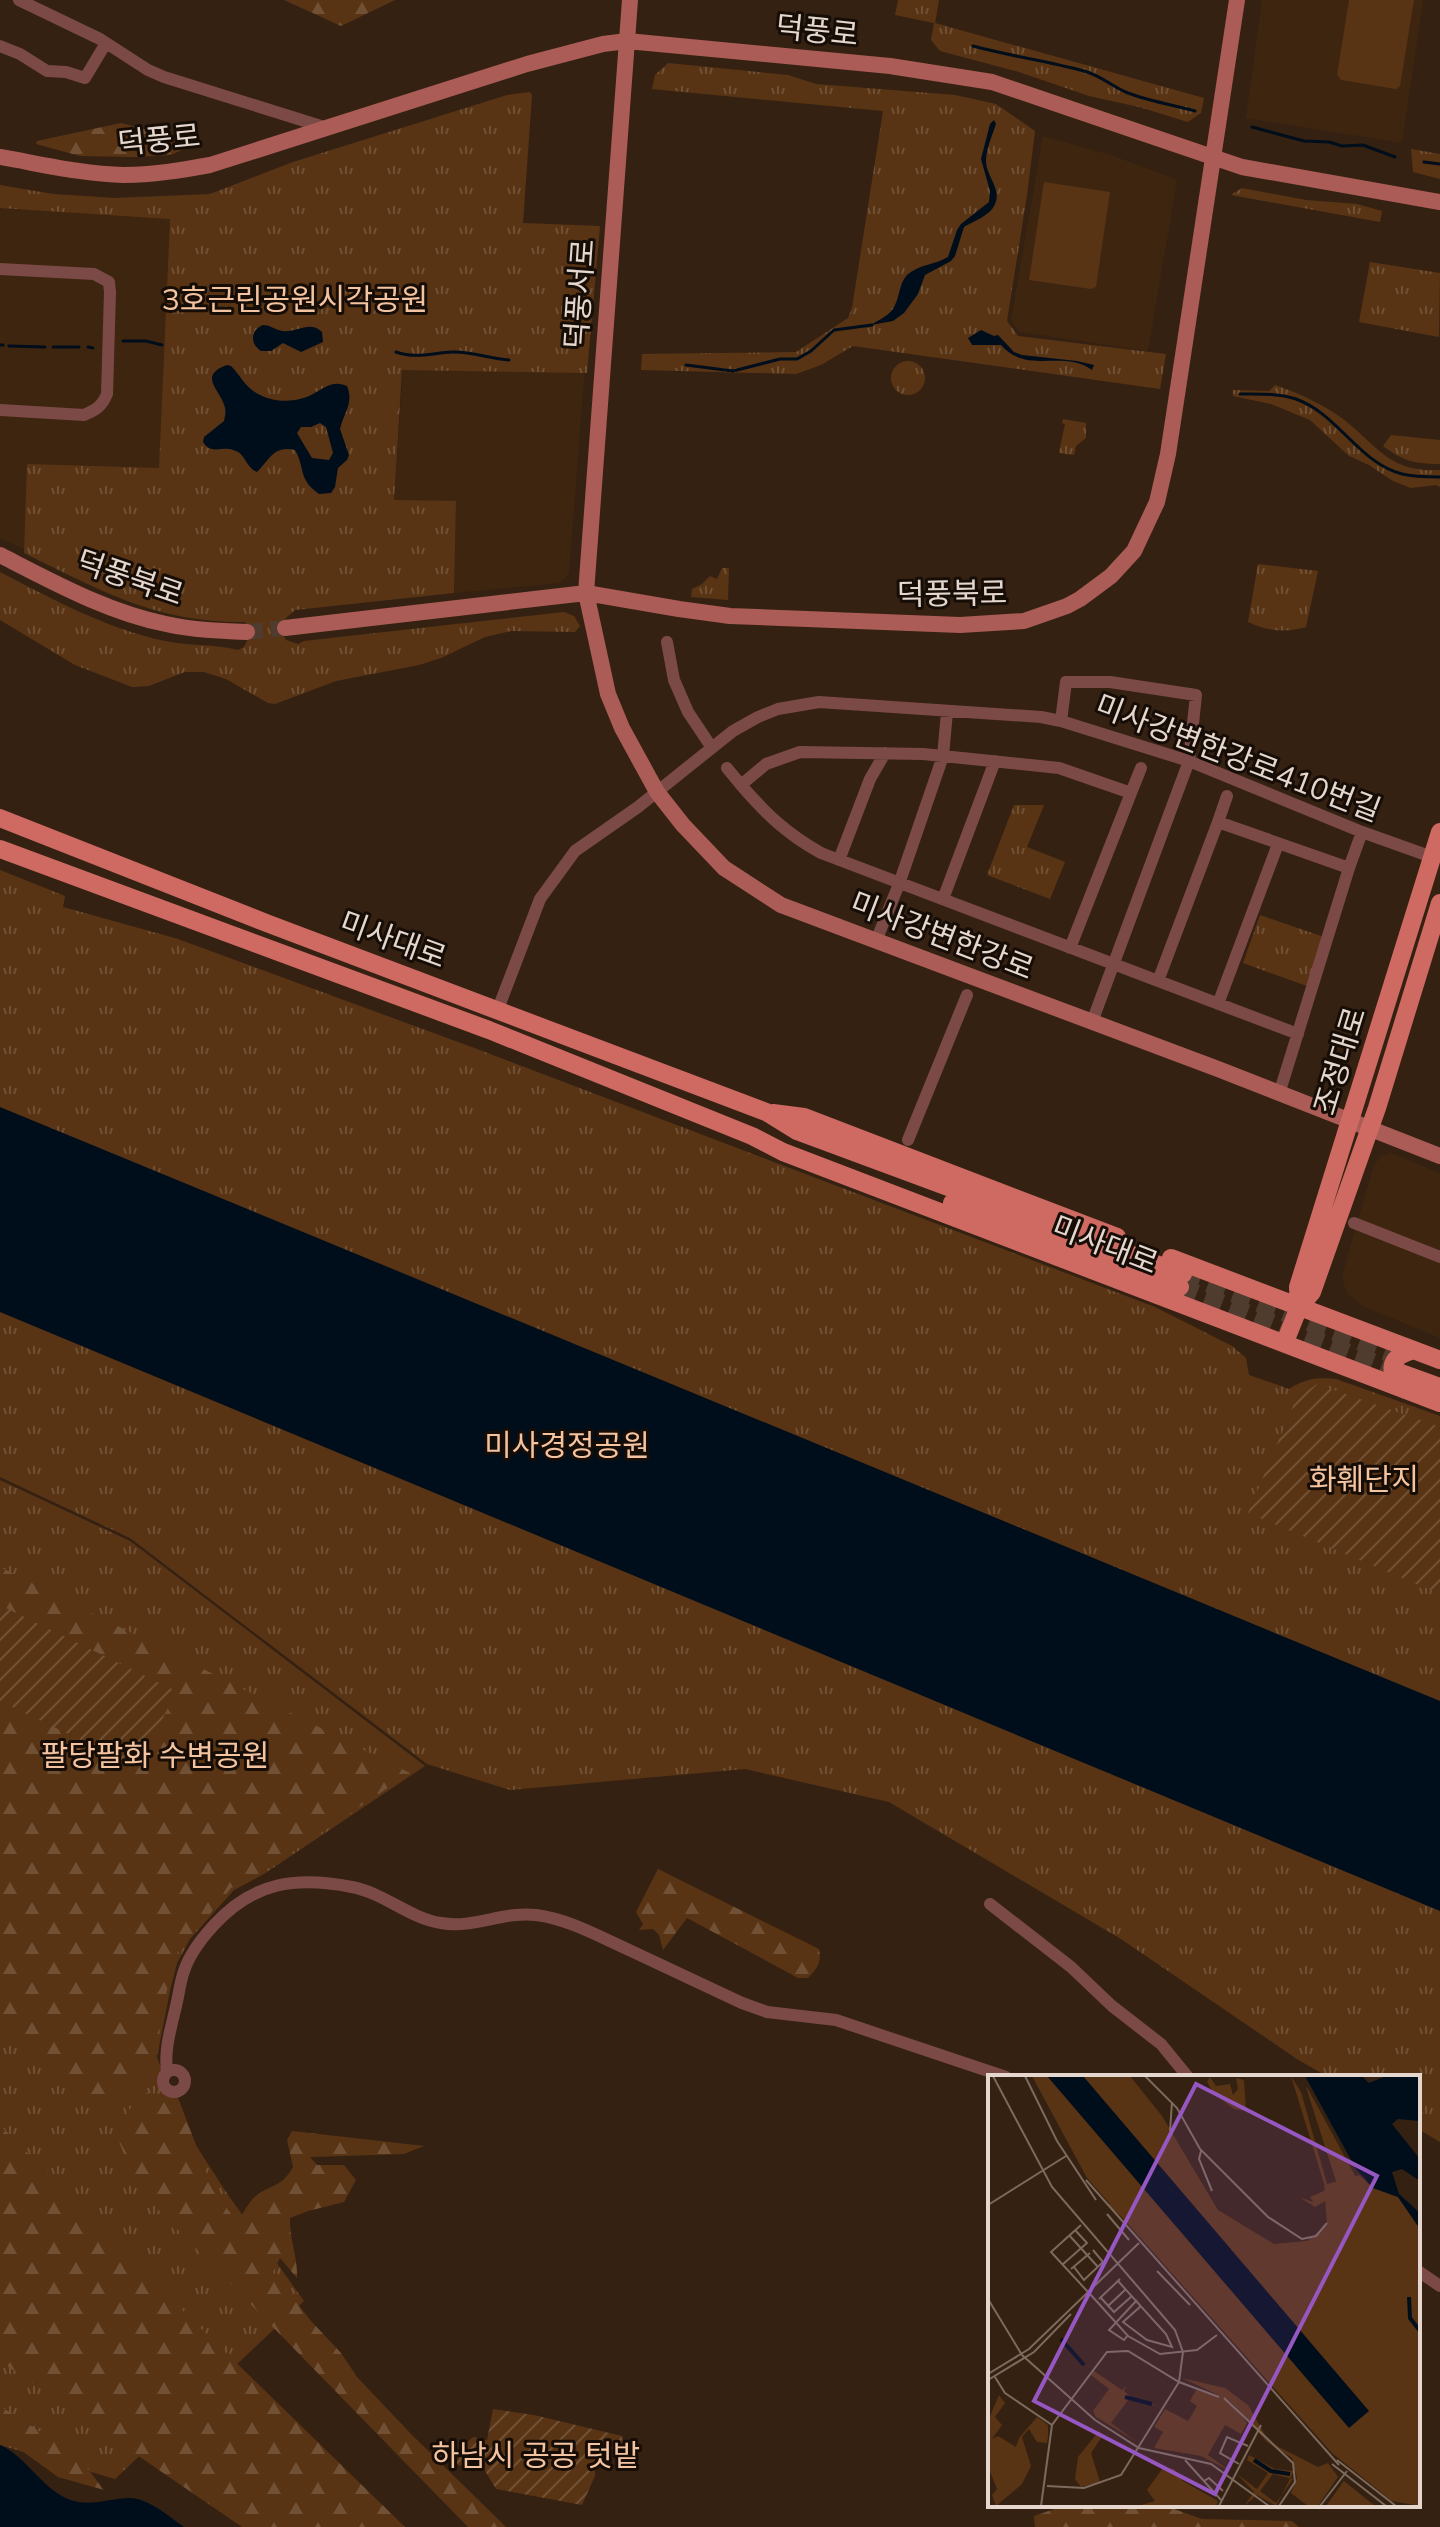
<svg xmlns="http://www.w3.org/2000/svg" width="1440" height="2527" font-family="Mulish,'Noto Sans KR',sans-serif">
<defs>
<pattern id="grass-tufts" width="24" height="20" patternUnits="userSpaceOnUse" patternTransform="scale(2)"><rect width="24" height="20" fill="#593414"/><path d="M3 7l-1-3M5 7V3M7 7l1-3M15 17l-1-3M17 17v-4M19 17l1-3" fill="none" stroke="#715135"/></pattern>
<pattern id="forest-firs" width="22" height="20" patternUnits="userSpaceOnUse" patternTransform="scale(2)"><rect width="22" height="20" fill="#593414"/><path d="M5 1l3.5 6h-7zM16 11l3.5 6h-7z" fill="#715135"/></pattern>
<pattern id="garden-furrows" width="10" height="10" patternUnits="userSpaceOnUse" patternTransform="scale(2)"><rect width="10" height="10" fill="#593414"/><path d="M-1 1l2-2M0 10L10 0M9 11l2-2" fill="none" stroke="#715135"/></pattern>
</defs>
<rect width="100%" height="100%" fill="#352112"/>
<path fill="#3e2510" d="M1262,0H1423L1402,143L1246,118Z
M1043,136L1114,156L1177,180L1148,351L1020,332L1011,320Z
M0,208L170,218L159,468L28,465L24,549L0,538Z
M595,237L569,573L560,583L454,593L456,502L394,500L404,352Z
M1391,1153L1440,1173V1338L1362,1306L1346,1292L1342,1275L1374,1165L1381,1156Z"/>
<path fill="url(#grass-tufts)" d="M898,0H939L935,23L1204,98L1201,113L1188,122L1139,107L1089,96L1019,72L940,51L931,40L934,23L895,15Z
M668,63L788,75L816,84L955,95L996,104L1035,131L1027,195L1007,321L1018,336L1166,354L1160,389L853,346L821,365L796,374L641,370L642,354L796,352L848,318L852,308L883,111L652,89L655,75Z
M530,92L532,95L523,223L600,226L587,373L402,370L394,500L456,501L454,593L295,610L286,618L281,631L286,640L298,644L304,641L564,612L574,616L580,626L575,632L511,631L485,637L441,658L419,665L336,681L275,704L268,703L226,679L204,672H185L149,686L132,687L75,665L0,620V572C54,600 105,628 165,641C189,646 214,644 238,650L244,647L250,635L245,622C156,623 102,591 24,553L27,464L159,468L170,219L0,208V185L53,194L115,198L210,194L293,162L507,95Z
M1411,149L1440,154V179L1413,172Z
M1242,188L1306,200L1357,204L1382,211L1380,222L1231,195Z
M1370,262L1440,273L1439,337L1359,322Z
M891 378a17 17 0 1 1 34 0a17 17 0 1 1-34 0Z
M1275,385C1298,393 1323,404 1343,419C1378,446 1389,473 1440,470V487L1436,485L1411,488L1393,481L1369,465L1349,456L1310,420L1271,404L1233,396V390L1269,391Z
M1063,419L1086,423V438L1076,446L1074,455L1059,453L1065,424L1062,423Z
M1391,435L1440,440V464C1415,464 1403,461 1383,446Z
M1258,564L1318,571L1306,627C1287,633 1266,631 1248,622Z
M722,568H729L728,600L691,597L692,589L702,584L710,576L717,579Z
M1014,805H1044L1027,847L1065,862L1050,899L987,875Z
M0,870L65,896L63,907L178,939L477,1049L1155,1307L1232,1346L1246,1358L1249,1375L1289,1389C1305,1379 1316,1377 1336,1379L1440,1416V2142L1418,2129V2077H1328L1297,2059L1121,1939L889,1802L745,1769L510,1790L427,1764L130,1538L0,1477Z
M1260,915L1324,937L1307,986L1243,963Z
M0,1480L130,1541L425,1766L264,1874L234,1890L190,1939L177,1963L170,1991L157,2057L179,2119L228,2195L304,2301L115,2479L0,2445Z"/>
<path fill="url(#forest-firs)" d="M284,0H395L341,26Z
M121,123L197,143L171,155L136,157L80,156L36,144L37,141Z
M0,1567L410,1773L264,1871L231,1888L172,1960L153,2071L104,2116L0,2011Z
M658,1869L819,1949C822,1962 817,1969 808,1978H798L687,1918L663,1950L659,1935L653,1929L639,1930L643,1924L636,1912Z
M147,2093L177,2095L213,2190L237,2222C243,2214 249,2201 257,2195C272,2184 282,2187 293,2167L287,2140L292,2131L424,2146L404,2154L310,2157L317,2165H344L356,2180L344,2202L308,2211L290,2218C289,2239 298,2257 297,2278L280,2258L273,2272L311,2321L341,2353L357,2377L411,2434L506,2527H468L139,2190L112,2125Z
M0,2125L179,2307L405,2527H242L0,2361Z
M0,2406L78,2456L104,2490L58,2477L0,2435Z
M1066,2505H1163L1202,2519L1292,2521L1299,2527H1035L1034,2516Z"/>
<path fill="url(#garden-furrows)" d="M1317,1384L1440,1427V1594L1248,1513L1296,1399Z
M0,1605L176,1691L139,1768L0,1701Z
M493,2409L534,2415L622,2436L625,2455L595,2457V2476L582,2505L496,2489L484,2469L458,2465L454,2460L462,2454V2447L473,2437L487,2440Z"/>
<path fill="#593414" d="M1349,0H1414L1400,86L1396,89L1341,80L1337,75Z
M1044,182L1110,192L1096,287L1091,289L1029,280Z
M378,386H398L396,422L375,420Z"/>
<path fill="#000e1b" fill-rule="evenodd" d="M994,120L996,124C992,136 986,149 986,161C986,176 1002,189 995,204C991,215 974,221 964,227L955,256L951,261L925,275L918,294L904,313L893,321L871,325C880,319 891,315 895,305C900,295 899,284 907,275C919,264 935,265 948,257L957,230L961,224L989,202L990,191L981,159L990,124Z
M263,325C271,325 275,330 283,331C297,333 309,320 322,332L323,342L301,352L283,343L271,351H261C250,344 250,330 263,325Z
M981,330L994,336L998,335L1014,352L1022,355L1077,361L1094,365L1092,370C1063,349 1027,375 1001,345H972L968,338Z
M227,365L231,366C239,374 244,384 252,390C269,403 295,404 313,394C326,387 332,380 347,386C354,403 344,412 340,429L349,455L347,460L338,468L335,487L331,493L319,494C297,478 306,469 295,450C274,445 270,459 257,472C245,467 246,453 233,450C221,446 211,455 203,442L204,437L224,421C225,416 226,412 225,408C222,391 196,376 227,365ZM320,423L326,427L333,453L329,460L312,458L297,433L301,427H311Z
M0,1107L1440,1701V1911L0,1312Z
M0,2445C28,2457 44,2493 74,2501C92,2506 112,2498 130,2498C150,2499 168,2516 184,2527H0Z"/>
<g fill="none" stroke-linecap="round" stroke-linejoin="round">
<path stroke="#000e1b" stroke-width="3" d="M973,46C1010,56 1047,61 1084,71C1102,76 1111,86 1128,93C1149,101 1173,105 1195,111
M1252,127L1304,141L1329,142L1342,146L1363,145L1395,157
M1424,162L1440,164
M123,341H146L162,345
M0,345H3
M9,346L45,347
M53,347H79
M88,347L93,348
M396,352C416,359 432,353 452,352C471,351 490,359 509,360
M686,365L733,371L780,359H797L811,351L834,330L872,325
M1240,394C1258,394 1278,393 1296,399C1338,414 1359,463 1402,474C1414,477 1428,477 1440,477"/>
<path stroke="#4f3c2e" stroke-width="16" stroke-dasharray="16 8" stroke-linecap="butt" d="M247,632L285,628"/>
<path stroke="#4f3c2e" stroke-width="18" stroke-dasharray="18 9" stroke-linecap="butt" d="M1183,1274L1408,1360
M1180,1287L1401,1373"/>
<path stroke="#7c4a46" stroke-width="12" d="M19,0L100,39L148,70L164,77L324,127
M0,46L20,54L47,71L66,72L85,78L106,43
M0,269L94,274L109,282L110,292L107,394C102,406 96,410 84,415L0,410
M667,642L674,680L688,712L712,748
M1061,721L1066,682H1110L1196,695L1189,761L1092,1022
M727,768L741,785
M1131,793L1141,768
M1218,822L1227,796
M839,860L870,779L885,753
M943,899L995,761
M876,941L899,884L943,756L947,712
M1070,948L1131,793L1059,768L923,754L800,752L766,764L741,785C767,815 787,834 821,853L1298,1034
M1158,981L1218,822L1349,868
M1218,1004L1278,844
M498,1009L540,899L575,851L638,807L733,731L758,717L778,709L819,702L1041,717L1061,721L1189,761L1362,832L1432,857
M1279,1094L1349,868L1362,832
M908,1140L967,995
M1354,1223L1440,1257
M990,1904L1071,1967L1112,2006L1161,2044L1188,2077
M163 2081a11 11 0 1 1 22 0a11 11 0 1 1-22 0Z
M167,2072C164,2049 171,2028 176,2006C179,1994 180,1982 184,1971C190,1953 201,1939 214,1925C253,1882 296,1876 352,1887C384,1893 409,1918 441,1923C474,1929 503,1911 536,1915C568,1919 598,1936 627,1949C665,1967 703,1985 742,2003L767,2012L836,2020L1006,2077
M1418,2271L1440,2286"/>
<path stroke="#ab5c56" stroke-width="16" d="M630,0L586,593L608,694L622,728L657,792L683,825L724,868L781,905L1218,1069L1440,1156
M0,157C41,164 82,174 124,175C153,175 182,170 210,165L527,64L603,44L627,41L890,66L992,82L1242,167L1440,202
M0,555C53,582 107,612 166,624C193,630 220,631 247,632
M285,628L586,593L679,609L730,616L960,625L1024,621L1067,606L1080,599L1111,576L1134,551L1157,502L1168,454L1237,0"/>
<path stroke="#cf6a63" stroke-width="18" d="M0,818L269,924L766,1112L797,1131L1183,1274
M0,849L489,1030L752,1136L783,1152L1440,1403
M773,1113L804,1117L1117,1237
M952,1203L1180,1287
M1171,1258L1440,1360
M1299,1307L1298,1287L1440,832
M1285,1342L1299,1307L1312,1292L1377,1108L1440,903
M1401,1373L1440,1387
M1405,1390C1387,1373 1387,1357 1414,1350"/>
</g>
<g text-anchor="middle" stroke-width="6" stroke-linejoin="round" paint-order="stroke">
<g font-size="30" fill="#e5d7ce" stroke="#160d07">
<text transform="translate(817 31) rotate(6)" y="10">덕풍로</text>
<text transform="translate(159 140) rotate(-6)" y="10">덕풍로</text>
<text transform="translate(580 294) rotate(-86)" y="10">덕풍서로</text>
<text transform="translate(130 578) rotate(19)" y="10">덕풍북로</text>
<text transform="translate(952 594) rotate(-1)" y="10">덕풍북로</text>
<text transform="translate(1238 758) rotate(21)" y="10">미사강변한강로410번길</text>
<text transform="translate(942 936) rotate(21)" y="10">미사강변한강로</text>
<text transform="translate(393 940) rotate(20)" y="10">미사대로</text>
<text transform="translate(1340 1061) rotate(-73)" y="10">조정대로</text>
<text transform="translate(1105 1245) rotate(21)" y="10">미사대로</text>
</g>
<g font-size="30" fill="#f4c4a0" stroke="#160d07">
<text x="295" y="310">3호근린공원시각공원</text>
<text x="567" y="1456">미사경정공원</text>
<text x="1364" y="1490">화훼단지</text>
<text x="155" y="1766">팔당팔화 수변공원</text>
<text x="536" y="2466">하남시 공공 텃밭</text>
</g>
</g>
<g transform="translate(988 2075)">
<rect width="432" height="432" fill="#352112"/>
<path d="M44,1H142L174,41L230,135L286,169L319,166L339,150L336,110L371,100L385,113L410,122L432,154V431L404,426L344,378L99,103ZM106,296L134,315L139,311L136,316L142,321L170,331L141,324L123,348L149,367L108,342L105,336L121,314L103,300ZM194,303L237,313L260,330L281,367L330,392L340,388L350,402L330,431H320L303,418L309,403L304,383L279,367L238,322L259,348L253,359L237,350L220,380L242,396L213,381L166,373L175,357L166,352L177,334L200,346L209,331L202,326L208,315L232,321ZM83,328L115,360L103,378L112,407L93,412L87,404L90,382L111,356ZM261,380L287,394L306,396L288,431L269,420L256,431L266,417L249,399L269,414L280,398L259,385ZM285,399L305,404L288,428L272,416ZM356,406L387,431H338Z" fill="#593414" fill-rule="evenodd"/>
<path d="M303,1L313,17L349,144H339V125L327,132L311,122L325,127L322,122L338,115ZM222,2L228,11L242,9L245,20L250,14L248,3L256,5L258,36L246,34L226,19L219,7ZM318,12L320,14L413,185L376,194ZM373,99L385,116L407,124L422,143L432,166V211ZM349,146L410,334L289,169L319,166ZM11,320L17,328L7,342L14,350L4,364L10,361L28,372L31,363L49,342L60,350V362L59,368L49,367L41,354L34,362L43,391L34,409L8,431L4,420L9,414L0,392V346ZM175,393L186,394L195,406L230,426L228,431H150L167,426L159,415Z" fill="#593414"/>
<path d="M138,114L167,149L154,160L120,130ZM323,188L342,214L333,221L313,195Z" fill="#593414"/>
<path d="M133 24a11 11 0 1 1 22 0a11 11 0 1 1-22 0Z" fill="#593414"/>
<path d="M59,1H95L381,336L361,353ZM317,1H374L381,8L398,1H432V46L410,44L404,49L432,84V106L414,94L404,97L411,119L432,138V154L410,122L385,113L368,94Z" fill="#000e1b"/>
<path fill="none" stroke="#000e1b" stroke-width="4" d="M421,222L422,243L432,256M73,264L96,290M137,322L164,329M266,385L283,396L302,399"/>
<path fill="none" stroke="#7b6a5d" stroke-width="2" d="M5,1L64,112L187,255L195,277L191,307L133,400L96,413L59,411M37,1L69,66L108,125M157,1L189,33L212,74L280,142L314,164L328,161L339,148M182,56L184,27M213,76L211,84L224,116M98,105L351,390M0,130L78,81M119,139L141,165M93,150L63,177L100,217M81,160L110,192M74,190L99,168L87,155M86,192L96,205L115,187L105,175M83,194L102,178M169,196L202,230M130,206L178,259L184,272L159,265L135,247L153,231M102,219L140,261L172,279L209,275L229,260M113,223L126,237L144,221M0,224L34,280L107,345L151,373L223,389L281,431M111,224L132,204M120,231L138,214M140,260L136,265L121,255L149,225M0,299L41,274L151,168M7,302L17,318L64,350M0,305L46,277L83,239M236,323L305,388L307,407L291,431M197,385L233,425M349,385L408,431M251,389L232,378L239,362L260,371M344,389L398,431M216,406L221,403L235,416M53,431L64,350L119,277L140,276L191,307L231,322M231,431L273,350M332,431L359,396"/>
<path fill="#9657c3" fill-opacity="0.15" stroke="#9657c3" stroke-width="4" d="M208,9L389,101L227,419L46,326Z"/>
<rect width="432" height="432" fill="none" stroke="#e5d7ce" stroke-width="4"/>
</g>
</svg>
